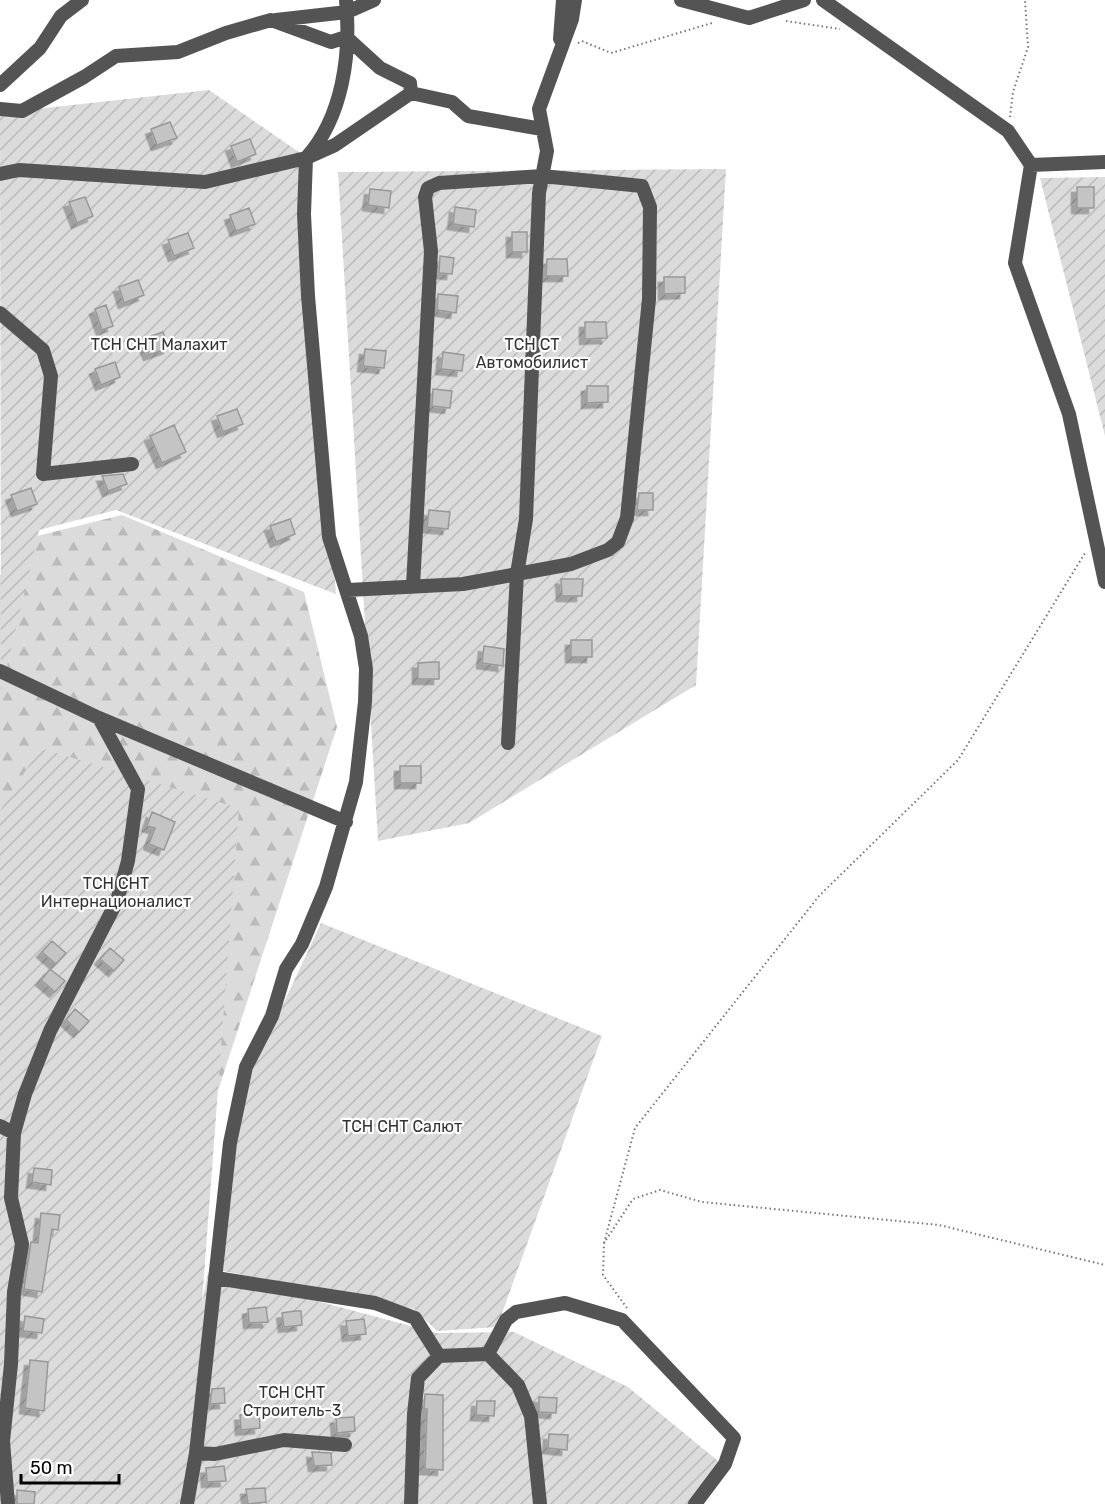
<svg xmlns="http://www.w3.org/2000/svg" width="1105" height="1504" font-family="Rubik,sans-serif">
<defs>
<pattern id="forest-firs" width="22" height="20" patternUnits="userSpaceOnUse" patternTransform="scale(1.5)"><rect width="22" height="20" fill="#dbdbdb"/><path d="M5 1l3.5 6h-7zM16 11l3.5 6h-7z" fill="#bababa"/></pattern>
<pattern id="garden-furrows" width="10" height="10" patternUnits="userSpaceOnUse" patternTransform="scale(1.5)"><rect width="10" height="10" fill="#dbdbdb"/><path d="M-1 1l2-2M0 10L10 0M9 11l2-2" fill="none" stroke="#bababa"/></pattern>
<filter id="shadow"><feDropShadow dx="-5.5" dy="5.5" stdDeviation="0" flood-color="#0004"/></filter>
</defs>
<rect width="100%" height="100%" fill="#fff"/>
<path fill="url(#forest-firs)" d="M122,515L304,592L337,727L212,1109L0,822V575L37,536Z"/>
<path fill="url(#garden-furrows)" d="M209,90L303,155L336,594L116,510L39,530L1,692L0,113Z
M726,169L696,685L469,823L378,841L338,172Z
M1105,177V436L1040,178Z
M40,748L239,808L202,1303L208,1272L437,1333L514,1332L628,1387L718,1461L690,1499V1504H0V811Z
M321,923L602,1036L497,1327L437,1331L414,1309L223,1271L237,1140L253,1069Z"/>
<path fill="#c4c4c4" stroke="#989898" stroke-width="1.5" filter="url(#shadow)" d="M170,122L177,138L157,145L151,129Z
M250,139L256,154L237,162L231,146Z
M1077,187H1094V208H1077Z
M370,189L391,191L389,208L368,205Z
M85,197L93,216L77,223L69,202Z
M455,207L476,210L474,227L453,224Z
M249,208L255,224L236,231L230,215Z
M512,232H527V252H512Z
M188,233L194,248L174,256L168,240Z
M440,256L454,258L452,274L439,273Z
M547,259H567L568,276H546Z
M664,277H685V293L664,294Z
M138,280L144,295L124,303L119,287Z
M438,294L458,296L456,313L437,310Z
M106,305L113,326L102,330L95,309Z
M585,322H606L607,338L585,339Z
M163,332L169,348L149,355L143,339Z
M365,349L386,351L384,368L363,366Z
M443,352L464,355L462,371L441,369Z
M115,362L120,377L101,385L95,369Z
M587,386H608V402L587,403Z
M433,389L452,391L450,408L432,406Z
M237,409L243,424L223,432L217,416Z
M174,425L186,452L162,463L150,436Z
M123,474L127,484L108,491L102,476Z
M31,488L37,504L17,511L11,495Z
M639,493H653V510H637Z
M429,510L450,512L448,529L427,527Z
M290,519L295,534L276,542L270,526Z
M561,579H583L582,596H562Z
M571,640H592V657H571Z
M484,646L504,649L503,666L482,663Z
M433,662H439V679H418V663Z
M400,766H421V783H400Z
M152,812L175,822L164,850L149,844L155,828L147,826Z
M52,941L66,953L56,964L42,952Z
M110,948L124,960L114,971L100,959Z
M50,969L65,981L55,992L41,980Z
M75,1009L89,1021L79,1032L66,1020Z
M34,1168L52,1170L51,1185L32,1182Z
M41,1213L60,1215L58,1230L52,1229L42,1292L24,1289L31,1242L38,1243Z
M266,1307L268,1322L249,1323L248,1309Z
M295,1311H301L302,1325L284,1327L282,1313Z
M25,1316L44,1319L42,1333L23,1331Z
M364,1319L366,1334L348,1336L346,1321Z
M30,1360L48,1362L44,1411L25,1408Z
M224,1388L225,1403L210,1404L212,1389Z
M425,1394L443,1395V1470L425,1469L427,1409H424Z
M539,1397L557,1398L556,1413L539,1412Z
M477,1401H495L494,1416L476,1415Z
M259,1414L260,1428L241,1430L240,1415Z
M354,1417L355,1431L337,1433L336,1418Z
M549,1434L568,1435L567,1450L548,1448Z
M312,1452L331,1453L332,1465L314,1466Z
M224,1466L226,1481L207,1482L206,1468Z
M265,1488L266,1502L248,1504L246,1489Z
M17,1490L35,1492L34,1504H17Z"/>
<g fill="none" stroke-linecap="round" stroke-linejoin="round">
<path stroke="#767676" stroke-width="2" stroke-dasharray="1.5 3" stroke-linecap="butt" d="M786,21L840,29
M578,43L582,41L611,53L712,23
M1010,117L1013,92L1028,47L1025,0
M604,1243L635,1128L819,896L958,760L1085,553
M627,1308L603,1275L604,1243L633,1199L660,1190L702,1202L939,1225L1105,1265"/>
<path stroke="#545454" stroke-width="14" d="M681,0L749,18L804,0
M823,0L1008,131L1031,165L1015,263L1069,414L1105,582
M276,20L347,12L374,0
M346,37L380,68L410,83L411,93L452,102L468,116L542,129
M560,39L563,0
M0,85L40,48L61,16L82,0
M0,109L22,111L84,77L116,56L178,52L226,33L271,20L331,42L346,37
M1031,165L1105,162
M0,174L19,170L205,182L306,158L335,145L411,93
M0,313L43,350L51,376L43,474L132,464
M348,590L463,584L571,564L608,550L618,542L627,518L649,299L650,207L642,186L542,176L439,183L428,188L425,197L431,251L413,586
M0,671L99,718L346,822
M508,743L517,574L526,519L539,193L547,151L539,109L572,19L575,0
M0,1126L14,1133
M216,1278L375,1303L415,1318L439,1356
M488,1354L506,1320L516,1312L565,1303L622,1320L734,1438L725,1464L695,1504
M196,1453L215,1454L284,1440L345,1445
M8,1504L3,1441L11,1364L14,1292L22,1244L11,1198L14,1133L25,1094L50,1031L117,901L128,861L138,789L99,718
M187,1504L196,1453L230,1143L246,1067L272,1016L286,969L302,944L326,887L356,782L365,702L366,669L361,636L329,537L308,296L304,214L306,158C343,117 351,54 346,0
M411,1504L414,1414L418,1378L439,1356L488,1354L518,1385L531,1416L540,1504"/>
</g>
<g text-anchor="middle" stroke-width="4.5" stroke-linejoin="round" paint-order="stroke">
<g font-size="16" fill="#323232" stroke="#fff">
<text x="159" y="350">ТСН СНТ Малахит</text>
<text x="532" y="350">ТСН СТ<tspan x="532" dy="18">Автомобилист</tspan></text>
<text x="116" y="889">ТСН СНТ<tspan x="116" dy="18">Интернационалист</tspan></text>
<text x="402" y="1132">ТСН СНТ Салют</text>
<text x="292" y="1398">ТСН СНТ<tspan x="292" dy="18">Строитель-3</tspan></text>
</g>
</g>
<path d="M21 1474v9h98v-9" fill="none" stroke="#000000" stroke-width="3"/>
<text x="30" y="1474" font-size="18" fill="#000000" stroke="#ffffff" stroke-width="4.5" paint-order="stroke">50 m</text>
</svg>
